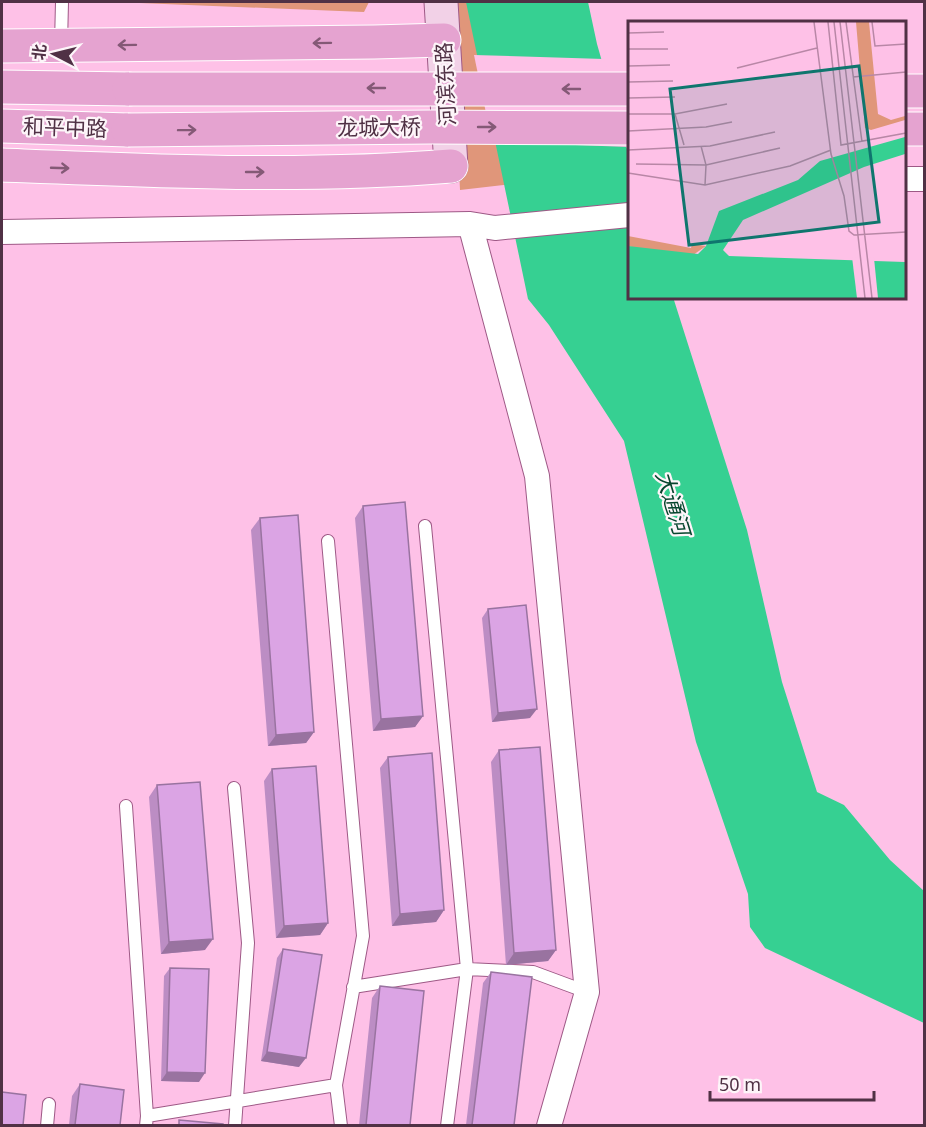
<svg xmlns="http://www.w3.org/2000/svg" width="926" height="1127" font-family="'Noto Sans','Noto Sans SC',sans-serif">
<rect width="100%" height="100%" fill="#fec1e7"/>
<path fill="#e0967a" d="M115,2H369L364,12Z
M451,2H530L548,180L460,190Z"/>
<path fill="#36d092" d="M466,2H588L597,44L629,156V297H673L747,530L782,682L817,792L844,805L890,860L924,891V1023L765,948L750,927L748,894L696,742L624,441L549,325L528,299Z"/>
<path fill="#fec1e7" d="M474,55L604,59L629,147L492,142Z"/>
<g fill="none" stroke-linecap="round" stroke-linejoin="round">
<defs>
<path id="lane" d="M61,44L62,2
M425,526L467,969L447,1126
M328,541L363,936L336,1085L341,1126
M234,788L248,943L235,1126
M126,806L147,1116L146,1126
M353,987L467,969L533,972L587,992
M147,1116L336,1085
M47,1126L49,1104"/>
<path id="street" d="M904,179H924
M470,224L537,476L587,992L549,1126
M2,232L470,224L495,228L629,215"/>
<path id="secondary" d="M441,2L451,166"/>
<path id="primary" d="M2,46L374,42L444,40
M2,87L129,89
M904,91H924
M2,126L128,130
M904,129H924
M2,165C151,171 301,178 451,166"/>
</defs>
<use href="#lane" stroke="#9e5986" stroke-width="14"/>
<use href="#street" stroke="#9e5986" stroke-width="26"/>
<use href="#secondary" stroke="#9e5986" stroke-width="35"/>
<use href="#primary" stroke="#fff" stroke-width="35"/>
<use href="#lane" stroke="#fff" stroke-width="12"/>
<use href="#street" stroke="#fff" stroke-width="24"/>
<use href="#secondary" stroke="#f2d1e7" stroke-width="33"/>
<use href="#primary" stroke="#e5a3d0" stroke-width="33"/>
<defs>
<path id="primary-bridge" d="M129,89H629
M128,130L432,127L629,128"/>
</defs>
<use href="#primary-bridge" stroke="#fff" stroke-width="35" stroke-linecap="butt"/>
<use href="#primary-bridge" stroke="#e5a3d0" stroke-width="33"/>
</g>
<path fill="#bc8dc4" d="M363,506L423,716L415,727L373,731L355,518Z
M260,518L314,732L306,743L268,746L251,530Z
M488,609L530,718L492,722L482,618Z
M499,750L556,950L548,961L506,965L491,762Z
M388,757L444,910L436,922L392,926L380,768Z
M272,769L328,923L320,935L276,938L264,781Z
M157,785L205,950L161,954L149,797Z
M283,949L299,1067L261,1061L277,958Z
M170,968L199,1082L161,1081L164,976Z
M491,972L514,1125H466L483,983Z
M380,986L410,1125H359L372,998Z
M80,1084L120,1125H69L72,1096Z"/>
<path fill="#9973a0" d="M537,709L530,718L492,722L498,713Z
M423,716L415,727L373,731L381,719Z
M314,732L306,743L268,746L276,735Z
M444,910L436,922L392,926L400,914Z
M328,923L320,935L276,938L284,926Z
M213,939L205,950L161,954L169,942Z
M556,950L548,961L506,965L514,953Z
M267,1052L306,1058L299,1067L261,1061Z
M167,1072L205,1073L199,1082L161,1081Z"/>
<path fill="#dba4e4" stroke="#9973a0" stroke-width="1.5" d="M405,502L423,716L381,719L363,506Z
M298,515L314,732L276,735L260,518Z
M526,605L537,709L498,713L488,609Z
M540,747L556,950L514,953L499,750Z
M432,753L444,910L400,914L388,757Z
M316,766L328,923L284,926L272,769Z
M200,782L213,939L169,942L157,785Z
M283,949L322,955L306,1058L267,1052Z
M170,968L209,969L205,1073L167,1072Z
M491,972L532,977L514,1125H472Z
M380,986L424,991L410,1125H366Z
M80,1084L124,1090L120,1125H75Z
M2,1092L26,1095L23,1125H2Z
M179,1120L223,1124V1125H179Z"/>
<defs><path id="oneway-shaft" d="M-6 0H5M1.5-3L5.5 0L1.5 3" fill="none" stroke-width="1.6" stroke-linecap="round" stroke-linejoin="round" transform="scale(1.5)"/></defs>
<g stroke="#845976">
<use href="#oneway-shaft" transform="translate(322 43) rotate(179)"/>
<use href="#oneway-shaft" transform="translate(127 45) rotate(179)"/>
<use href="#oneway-shaft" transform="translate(376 88) rotate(180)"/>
<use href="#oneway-shaft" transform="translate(571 89) rotate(-180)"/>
<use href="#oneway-shaft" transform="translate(487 127)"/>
<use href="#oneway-shaft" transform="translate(187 130) rotate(-1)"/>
<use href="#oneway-shaft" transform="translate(60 168) rotate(2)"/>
<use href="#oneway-shaft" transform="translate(255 172)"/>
</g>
<g text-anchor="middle" stroke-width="4.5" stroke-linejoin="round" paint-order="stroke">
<g font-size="21" fill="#503145" stroke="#fdf5f9">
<text transform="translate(446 84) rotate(-93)" y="7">河滨东路</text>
<text transform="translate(65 128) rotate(2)" y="7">和平中路</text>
<text transform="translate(379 128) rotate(-1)" y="7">龙城大桥</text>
</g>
<g font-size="22" font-style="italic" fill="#07462e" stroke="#fdf5f9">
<text transform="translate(673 503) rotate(73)" y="8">大通河</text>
</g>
</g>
<g transform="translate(628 21)">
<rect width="278" height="278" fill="#fec1e7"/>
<path d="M228,1H241L250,93L263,99L277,95V99L243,109L237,107ZM0,215L63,227L64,223L78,225L65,234L20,230L0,225Z" fill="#e0967a"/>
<path d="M277,116V133L236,146L115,199L95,229L101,235L277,241V277H0V225L70,233L78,225L91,190L170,159L192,140Z" fill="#36d092"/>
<path d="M224,236L246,237L250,277H229Z" fill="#fec1e7"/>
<path fill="none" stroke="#b887a6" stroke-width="1.5" d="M186,1L203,133L216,175L221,210L226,214L278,211M200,1L213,124L278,112M206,1L237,277M212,1L244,277M218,1L234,121M244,1L247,25L278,23M0,12L36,11M0,28H40M0,45L42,44M109,47L189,27M225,56L278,51M0,61L45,60M0,77L47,76M0,93H47L99,83M47,93L56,124M0,110L78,106L104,101M73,125L78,144L77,164M0,129L82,125L147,111M8,143L78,144L152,127M0,152L77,164L162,145L203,129"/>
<path fill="#0f766e" fill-opacity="0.15" stroke="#0f766e" stroke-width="3" d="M231,45L251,201L61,224L42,68Z"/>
<rect width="278" height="278" fill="none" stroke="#503145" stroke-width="3"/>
</g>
<rect width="926" height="1127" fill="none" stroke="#503145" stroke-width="6"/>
<g transform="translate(54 54) rotate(277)" stroke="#fdf5f9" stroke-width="4.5" paint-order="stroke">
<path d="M0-4.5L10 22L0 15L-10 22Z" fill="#503145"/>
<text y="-9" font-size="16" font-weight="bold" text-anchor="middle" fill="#503145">北</text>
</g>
<path d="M710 1091v9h164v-9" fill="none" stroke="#503145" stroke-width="3"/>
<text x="719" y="1091" font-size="18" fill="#503145" stroke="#fdf5f9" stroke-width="4.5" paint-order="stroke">50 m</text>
</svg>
